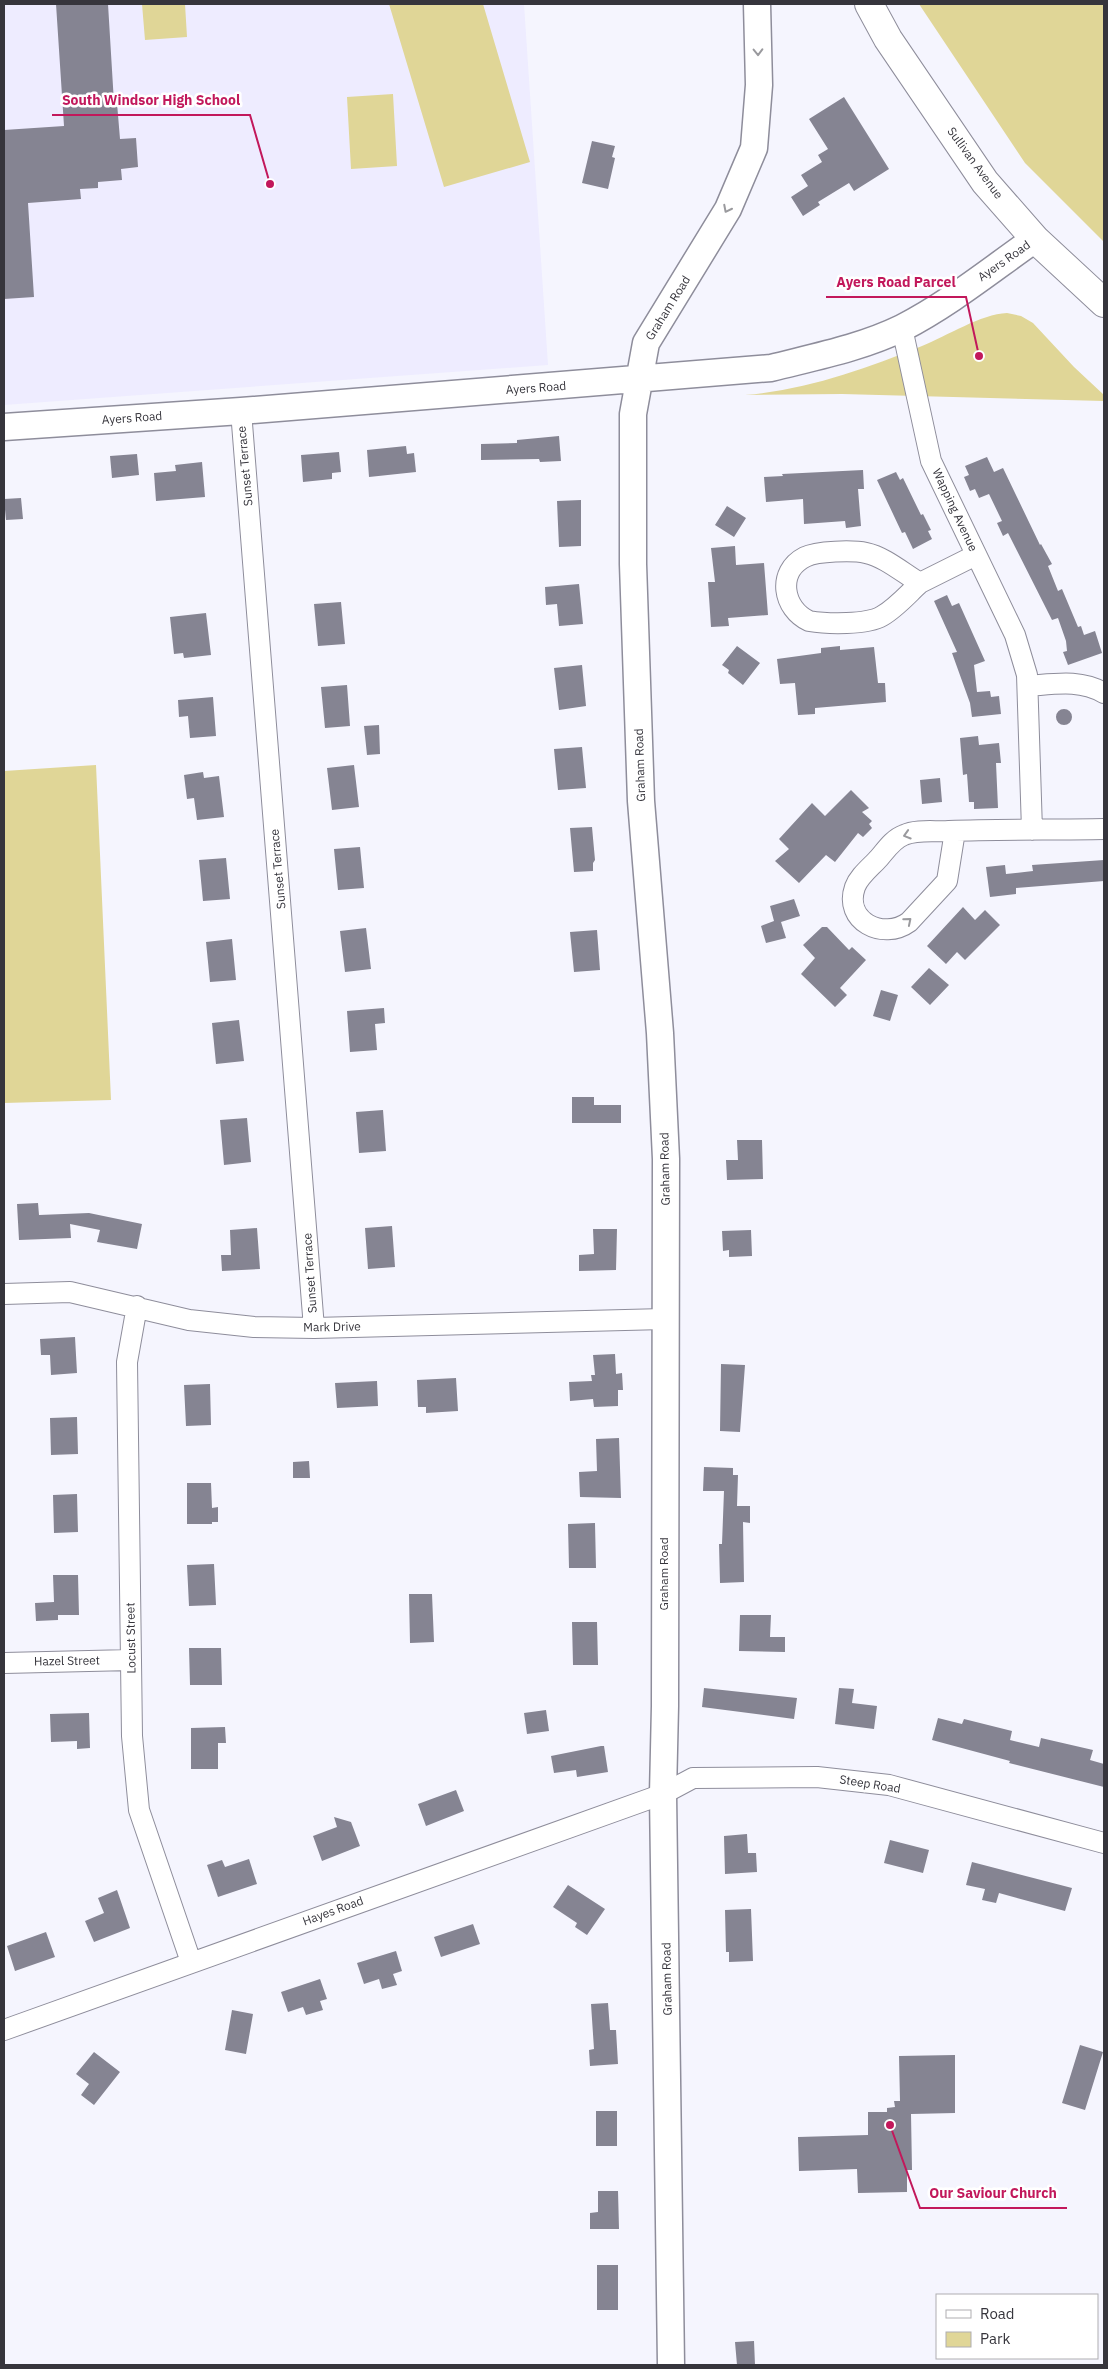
<svg xmlns="http://www.w3.org/2000/svg" width="1108" height="2369" font-family="'IBM Plex Sans',sans-serif">
<rect width="100%" height="100%" fill="#f5f5fe"/>
<path fill="#eeecff" d="M4,4H524L548,365L4,405Z"/>
<path fill="#e0d697" d="M142,4H185L187,37L145,40Z
M389,4H483L530,162L444,187Z
M919,4H1104V242L1025,163Z
M393,94L397,166L351,169L347,97Z
M1007,313L1021,316L1033,323L1074,367L1104,395V401L842,394L745,395C806,390 865,369 922,346C947,336 981,314 1007,313Z
M96,765L111,1100L4,1103V771Z"/>
<path fill="#858492" d="M56,4H108L114,103H117L120,139L136,138L138,167L121,169L122,180L98,182V188L80,189L81,199L28,203L34,297L4,299V130L64,126Z
M844,97L889,169L854,191L849,183L818,202L820,205L803,216L791,197L808,186L801,175L822,162L818,155L828,149L809,119Z
M592,141L615,146L612,157L615,158L608,189L582,183Z
M559,436L561,461L540,462L539,459L481,460V444L517,443V440Z
M406,446L407,454L414,453L416,472L369,477L367,450Z
M339,452L341,472L332,473V479L303,482L301,455Z
M137,454L139,475L112,478L110,456Z
M987,457L994,472L1003,468L1040,545L1041,544L1052,564L1048,566L1058,591L1062,589L1078,627L1081,626L1084,635L1095,631L1102,653L1068,665L1063,652L1067,651L1066,641L1058,618L1052,620L1008,533L1003,536L997,523L1002,521L989,494L979,498L975,489L970,491L964,477L969,475L965,466Z
M202,462L205,497L156,501L154,473L176,471L175,465Z
M863,470L864,489H858L861,526L846,528L845,521L804,524L803,499L766,502L764,477L783,476L782,474Z
M896,472L900,480L903,478L921,515L923,514L931,530L928,531L932,539L913,549L905,532L902,533L877,480Z
M21,498L23,519L6,520L4,499Z
M581,500V546L559,547L557,501Z
M727,506L746,518L734,537L715,525Z
M735,546L736,565L764,563L768,615L728,618L729,626L711,627L708,582H715L711,548Z
M579,584L583,624L559,626L557,604L546,605L545,587Z
M947,595L952,606L959,603L985,661L974,665L977,692L990,691L991,697L999,696L1001,714L972,717L970,703L952,653L957,652L934,601Z
M341,602L345,644L318,646L314,604Z
M206,613L211,655L184,658L183,653L174,654L170,617Z
M737,646L760,663L743,685L728,673L729,670L722,665Z
M840,646V650L874,647L878,683H885L886,702L815,708V714L798,715L795,683L780,684L777,659L821,653V648Z
M582,665L586,706L559,710L554,668Z
M347,685L350,726L325,728L321,687Z
M213,697L216,736L190,738L188,716L179,717L178,700Z
M1056 717a8 8 0 1 1 16 0a8 8 0 1 1-16 0Z
M379,725L380,754L367,755L364,726Z
M978,736L979,745L999,743L1001,763H996L998,808L974,809V802H969L967,774L963,775L960,738Z
M582,747L586,788L558,790L554,749Z
M354,765L359,807L332,810L327,768Z
M203,772L204,778L219,776L224,817L197,820L194,798L187,799L184,775Z
M940,778L942,802L922,804L920,780Z
M851,790L869,808L862,812L872,821L869,824L872,828L863,837L858,833L835,862L826,855L799,883L775,861L789,849L779,839L812,803L825,816Z
M592,827L595,860L593,863V871L574,872L570,828Z
M360,847L364,888L338,890L334,849Z
M226,858L230,899L203,901L199,860Z
M1104,860V881L1016,888V894L990,897L986,867L1005,865L1006,874L1033,871L1032,865Z
M794,899L800,916L781,922L786,938L766,943L761,926L774,921L770,906Z
M963,907L975,920L985,910L1000,925L965,960L957,952L946,964L927,946Z
M822,927H827L849,950L852,947L866,960L840,988L847,995L835,1007L801,974L815,958L803,945Z
M366,928L371,969L345,972L340,931Z
M597,930L600,970L574,972L570,932Z
M232,939L236,980L210,982L206,942Z
M929,968L949,985L930,1005L911,987Z
M881,990L898,995L890,1021L873,1016Z
M384,1008L385,1023L375,1024L377,1050L350,1052L347,1011Z
M239,1020L244,1061L216,1064L212,1023Z
M572,1097H594V1105H621V1123H572Z
M383,1110L386,1151L359,1153L356,1112Z
M247,1118L251,1162L224,1165L220,1120Z
M737,1140H762L763,1179L727,1180L726,1160H738Z
M38,1203L39,1215L89,1213L142,1224L137,1249L97,1242L100,1230L70,1224L71,1238L19,1240L17,1204Z
M392,1226L395,1267L368,1269L365,1228Z
M257,1228L260,1269L222,1271L221,1255H231L230,1230Z
M593,1229H617L616,1270L579,1271V1255L594,1254Z
M751,1230L752,1256L729,1257V1250L723,1251L722,1231Z
M75,1337L77,1373L51,1375L50,1355H41L40,1339Z
M615,1354L616,1374L622,1373L623,1390H618V1406L594,1407L593,1399L570,1401L569,1382L592,1381L591,1375H595L593,1355Z
M721,1364L745,1365L740,1432L720,1431Z
M456,1378L458,1411L426,1413V1407H418L417,1380Z
M377,1381L378,1406L337,1408L335,1383Z
M210,1384L211,1425L186,1426L184,1385Z
M77,1417L78,1454L51,1455L50,1418Z
M619,1438L621,1498L580,1497L579,1472L597,1471L596,1439Z
M309,1461L310,1478H293V1462Z
M704,1467L733,1468V1475H738L737,1506H750V1523L743,1522L744,1582L720,1583L719,1544H722L724,1491H703Z
M187,1483H211L212,1508L218,1507V1522H212V1524H187Z
M77,1494L78,1532L54,1533L53,1495Z
M595,1523L596,1568H569L568,1524Z
M214,1564L216,1605L189,1606L187,1565Z
M53,1575H78L79,1615H58V1620L36,1621L35,1603L54,1602Z
M409,1594H432L434,1642L410,1643Z
M740,1615H771L770,1637H785V1652L739,1651Z
M572,1622H597L598,1665H573Z
M189,1648H221L222,1685H190Z
M704,1688L797,1698L794,1719L702,1707Z
M839,1688L854,1689L852,1703L877,1706L874,1729L835,1724Z
M546,1710L549,1731L527,1734L524,1713Z
M89,1713L90,1748L77,1749V1741L51,1742L50,1714Z
M938,1718L962,1724L964,1719L1012,1731L1010,1740L1039,1747L1041,1738L1093,1750L1090,1760L1104,1764V1787L1009,1763L1010,1761L932,1740Z
M225,1727L226,1743H218V1769H191V1728Z
M601,1746H604L608,1772L577,1777L576,1770L554,1773L551,1756Z
M456,1790L464,1811L426,1826L418,1804Z
M334,1817L351,1822L360,1846L322,1861L313,1836L337,1827Z
M747,1834L748,1853H756L757,1872L725,1874L724,1836Z
M890,1840L929,1850L923,1873L884,1863Z
M249,1859L257,1884L218,1897L207,1865L222,1860L225,1867Z
M972,1862L1072,1888L1065,1911L999,1893L996,1903L982,1900L985,1889L966,1885Z
M568,1885L605,1909L587,1935L575,1927L577,1923L553,1907Z
M117,1890L130,1928L94,1942L85,1921L104,1913L98,1898Z
M751,1909L753,1961L729,1962V1952H726L725,1910Z
M473,1924L480,1944L441,1957L434,1937Z
M46,1932L55,1957L15,1971L7,1946Z
M396,1951L402,1971L393,1974L397,1985L382,1989L379,1979L364,1984L357,1963Z
M320,1979L327,1999L320,2001L323,2010L306,2015L303,2007L288,2012L281,1992Z
M608,2003L610,2030H616L618,2064L590,2066L589,2050L594,2049L591,2004Z
M232,2010L253,2014L246,2054L225,2050Z
M1080,2045L1103,2052L1085,2110L1062,2103Z
M94,2052L120,2072L94,2105L81,2095L89,2084L76,2074Z
M955,2055V2113L911,2114L912,2170H907V2192L858,2193L857,2169L799,2171L798,2137L868,2135V2112H887V2108L895,2107L894,2101H900L899,2056Z
M596,2111H617V2146H596Z
M598,2191H618L619,2229H590V2213L598,2212Z
M597,2265H618V2310H597Z
M754,2341L755,2365H737L735,2342Z"/>
<g fill="none" stroke-linecap="round" stroke-linejoin="round">
<defs>
<path id="minor" d="M902,328L931,461L1015,635L1027,675L1032,830
M241,411L314,1328
M920,583C908,594 896,608 882,616C867,625 827,624 809,621C783,609 776,572 805,557C817,551 853,550 866,553C885,557 903,573 920,583L976,555
M1028,686C1055,684 1080,679 1104,693
M955,831L947,881L909,922C883,941 843,921 855,887C859,876 871,867 879,858C886,850 893,839 904,835C917,829 935,832 949,831C1001,829 1052,830 1104,829
M4,1294L70,1292L189,1320L254,1327L314,1328L664,1319
M137,1306L127,1362L132,1736L139,1810L191,1962
M4,1663L131,1660
M4,2030L663,1794L693,1778L817,1777L889,1785L1104,1843"/>
<path id="tertiary" d="M4,427L241,411L771,368C814,357 861,348 902,328C949,304 992,269 1035,239
M671,2365L663,1794L665,1706L666,1159L660,1033L641,801L633,564V414L646,343L728,209L754,148L759,85L757,4"/>
<path id="secondary" d="M869,4L888,39L985,182L1035,239L1104,303"/>
</defs>
<use href="#minor" stroke="#8e8d9b" stroke-width="22"/>
<use href="#tertiary" stroke="#8e8d9b" stroke-width="29"/>
<use href="#secondary" stroke="#8e8d9b" stroke-width="30"/>
<use href="#minor" stroke="#fff" stroke-width="20"/>
<use href="#tertiary" stroke="#fff" stroke-width="26"/>
<use href="#secondary" stroke="#fff" stroke-width="28"/>
</g>
<defs><path id="oneway-chevron" d="M-2-3.5L2.5 0L-2 3.5" fill="none" stroke-width="1.6" stroke-linecap="round" stroke-linejoin="round" transform="scale(1.25)"/></defs>
<g stroke="#9a9a9e">
<use href="#oneway-chevron" transform="translate(758 52) rotate(89)"/>
<use href="#oneway-chevron" transform="translate(727 209) rotate(117)"/>
<use href="#oneway-chevron" transform="translate(907 835) rotate(163)"/>
<use href="#oneway-chevron" transform="translate(908 921) rotate(-40)"/>
</g>
<g text-anchor="middle" stroke-width="5" stroke-linejoin="round" paint-order="stroke">
<g font-size="12" fill="#36353c" stroke="#fff">
<text transform="translate(975 163) rotate(54)" y="4">Sullivan Avenue</text>
<text transform="translate(1004 261) rotate(-35)" y="4">Ayers Road</text>
<text transform="translate(668 308) rotate(-58)" y="4">Graham Road</text>
<text transform="translate(536 388) rotate(-4)" y="4">Ayers Road</text>
<text transform="translate(132 418) rotate(-4)" y="4">Ayers Road</text>
<text transform="translate(245 466) rotate(-95)" y="4">Sunset Terrace</text>
<text transform="translate(955 510) rotate(65)" y="4">Wapping Avenue</text>
<text transform="translate(640 765) rotate(-92)" y="4">Graham Road</text>
<text transform="translate(278 869) rotate(-95)" y="4">Sunset Terrace</text>
<text transform="translate(665 1169) rotate(-91)" y="4">Graham Road</text>
<text transform="translate(310 1273) rotate(-94)" y="4">Sunset Terrace</text>
<text transform="translate(332 1327) rotate(-1)" y="4">Mark Drive</text>
<text transform="translate(664 1574) rotate(-90)" y="4">Graham Road</text>
<text transform="translate(131 1638) rotate(-91)" y="4">Locust Street</text>
<text transform="translate(67 1661) rotate(-1)" y="4">Hazel Street</text>
<text transform="translate(870 1784) rotate(9)" y="4">Steep Road</text>
<text transform="translate(333 1911) rotate(-20)" y="4">Hayes Road</text>
<text transform="translate(667 1979) rotate(-91)" y="4">Graham Road</text>
</g>
</g>
<path fill="none" stroke="#c2185b" stroke-width="2" d="M270 184L250 115H52M979 356L966 297H826M890 2125L920 2208H1067"/>
<g fill="#c2185b" stroke="#fff" stroke-width="2">
<circle cx="270" cy="184" r="5"/>
<circle cx="979" cy="356" r="5"/>
<circle cx="890" cy="2125" r="5"/>
</g>
<g font-size="14" text-anchor="middle" font-weight="bold" fill="#c2185b" stroke="#fff" stroke-width="5" stroke-linejoin="round" paint-order="stroke">
<text x="151" y="105">South Windsor High School</text>
<text x="896" y="287">Ayers Road Parcel</text>
<text x="993" y="2198">Our Saviour Church</text>
</g>
<rect width="1108" height="2369" fill="none" stroke="#36353c" stroke-width="10"/>
<rect x="936" y="2294" width="162" height="65" fill="#ffffff" stroke="#afaeb1"/>
<rect x="946" y="2310" width="25" height="8" fill="#ffffff" stroke="#afaeb1"/>
<text x="980" y="2319" font-size="15" fill="#36353c">Road</text>
<rect x="946" y="2332" width="25" height="15" fill="#e0d697" stroke="#afaeb1"/>
<text x="980" y="2344" font-size="15" fill="#36353c">Park</text>
</svg>
